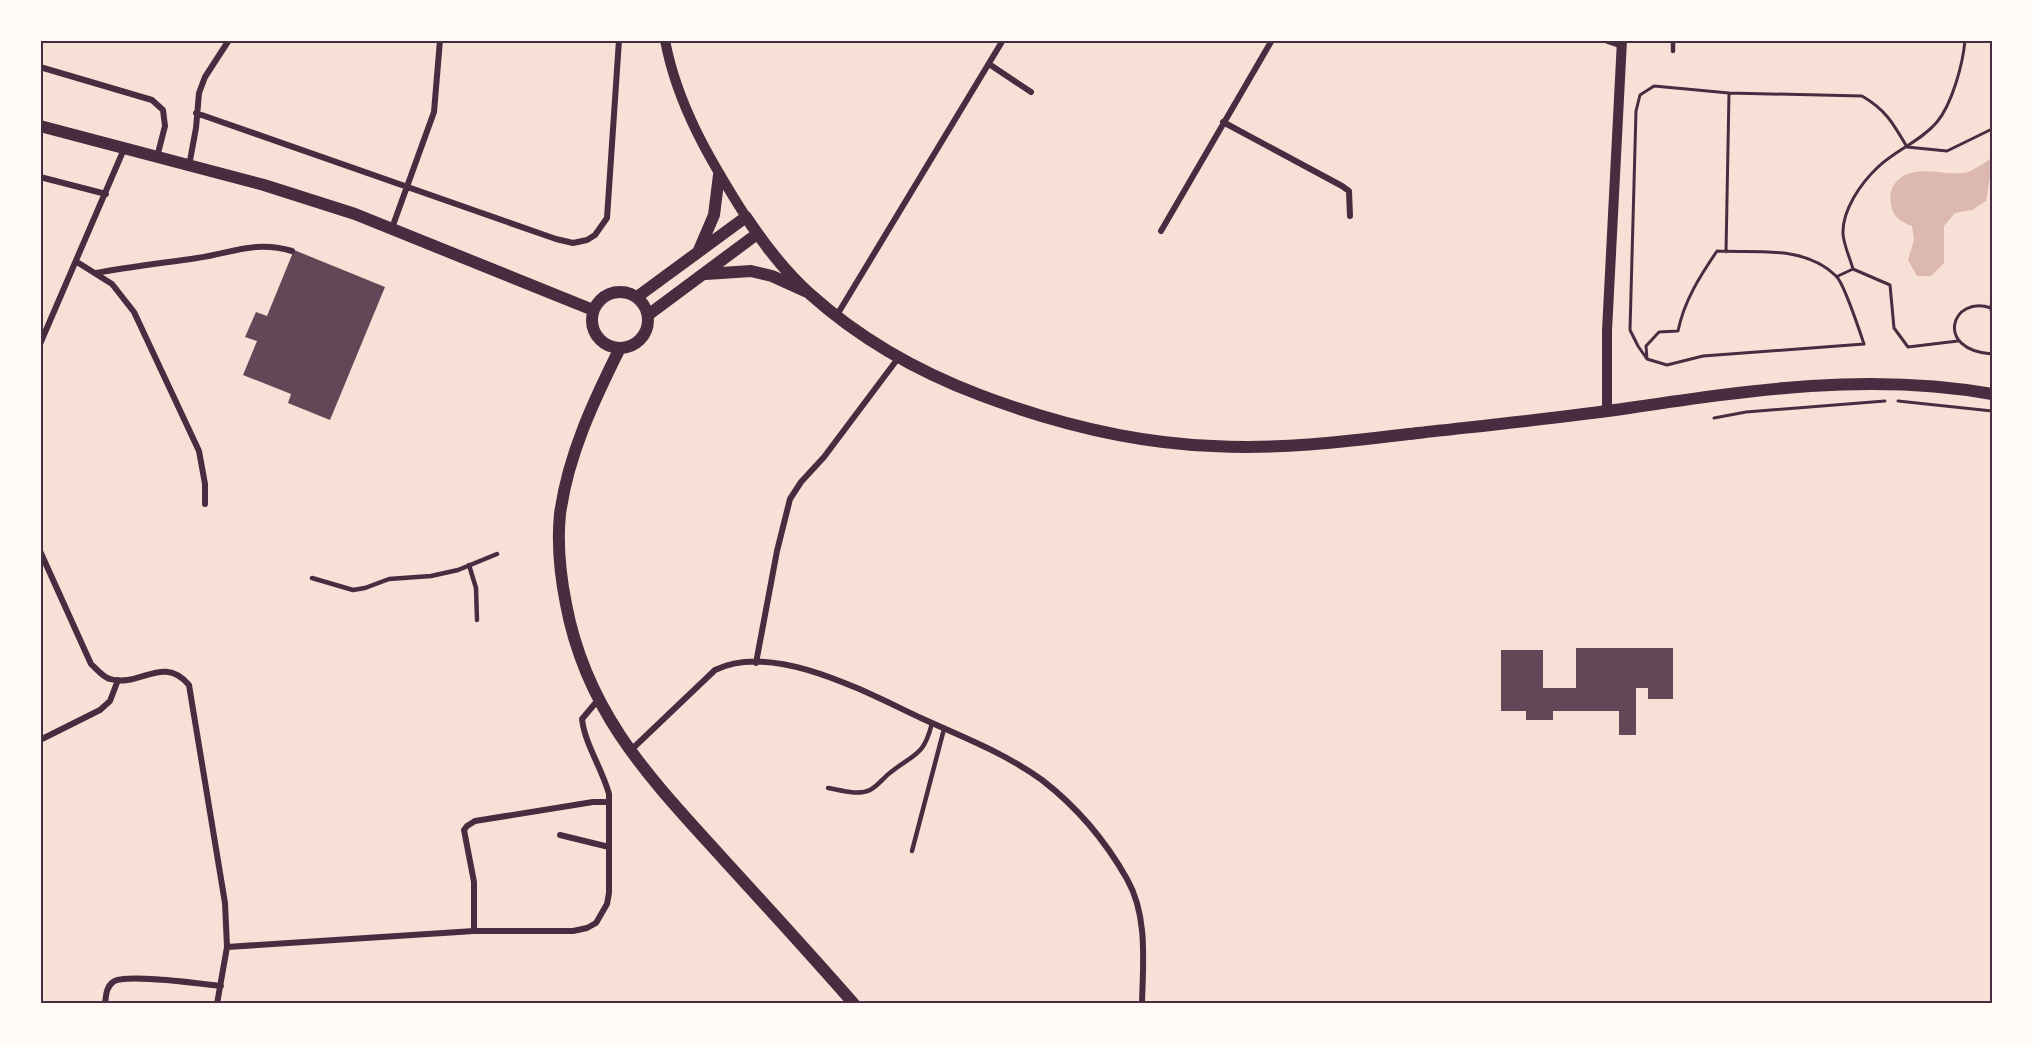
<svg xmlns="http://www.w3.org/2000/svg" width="2033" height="1044" font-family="'Asap Condensed',sans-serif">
<rect width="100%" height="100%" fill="#f7e1d7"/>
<path fill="#dcb8b0" d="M1992,158V175L1990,177L1986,201L1972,210L1955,213L1944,226V263L1931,276H1917L1908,260L1914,240L1912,226C1901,222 1892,216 1891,204C1889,196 1891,188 1896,182C1914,161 1946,178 1968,172C1976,169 1985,162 1992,158Z"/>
<path fill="#644757" d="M294,250L385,287L330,420L288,403L291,394L243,375L257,341L245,337L256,312L267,316Z
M1576,648H1673V699H1648V688H1636V735H1619V711H1553V720H1526V711H1501V650H1543V688H1576Z"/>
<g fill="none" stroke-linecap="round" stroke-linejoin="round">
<path stroke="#4a2c40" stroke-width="3" d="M1717,251C1757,253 1805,245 1836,276C1843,282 1860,332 1864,344L1703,356L1667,365L1647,359L1646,346L1659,332L1678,331C1684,301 1700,276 1717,251Z
M1726,252L1729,93
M1853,269C1850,258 1844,246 1843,234C1842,210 1861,183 1878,167C1896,150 1921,141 1937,122C1952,104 1963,64 1965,40
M1838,276L1853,269L1890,285L1894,328L1908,347L1958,341
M1992,296L1991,308L1992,317
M1991,308C1952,294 1933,350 1992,354
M1647,359L1638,346L1630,330L1636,111L1640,95L1654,86L1729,93L1862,96C1886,110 1893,123 1907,147L1947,151L1992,129
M1898,401L1992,411
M1714,418L1746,412L1885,401"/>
<path stroke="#4a2c40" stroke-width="4.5" d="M1673,51V40
M469,565L476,588L477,620
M312,578L353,590L365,588L389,579L431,576L458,570L497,554
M828,788C840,790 858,796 870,790C878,786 884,777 891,772C915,753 924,756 932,723
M912,851L944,729"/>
<path stroke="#4a2c40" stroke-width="6" d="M1605,40L1622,46
M989,64L1031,92
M40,67L152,100L163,110L165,126L157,157
M196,113L556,239L573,243L587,240L595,235L607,218L619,40
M1223,122L1342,186L1349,191L1350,216
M189,166L196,128L199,93L205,77L229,40
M40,177L106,194
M392,228L434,112L440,40
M1161,231L1272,40
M77,262L112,284L134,312L199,451L205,484V504
M96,273C129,267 163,263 197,258C232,253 255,240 292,251
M837,315L1003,40
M40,344L124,149
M40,551L91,664C97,669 102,677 110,679C140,688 163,654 189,685L225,903L227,947L217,1004
M756,663L777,551L790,499L801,482L824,457L899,357
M40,740L100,710L110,701L118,680
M630,751L715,670C774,641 867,693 921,718C962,737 1005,753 1042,780C1077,807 1105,840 1127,879C1148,916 1143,962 1142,1004
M560,835L609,847
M474,931V882L464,830L467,826L475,821L593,802H609
M227,947L474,931H573L587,928L596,923L607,904L609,893V794C602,768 585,745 582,719L598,700
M105,1004C106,996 106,987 113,982C124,973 203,984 221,986"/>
<path stroke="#4a2c40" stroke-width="10" d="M665,40C677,105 711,162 746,217
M1607,411V331L1622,40"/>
<path stroke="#4a2c40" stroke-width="12" d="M40,126L264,185L355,214L593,310
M699,250L714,215L719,175
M706,274L751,271L772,276L805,291
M592 320a28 28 0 1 1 56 0a28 28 0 1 1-56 0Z
M637,297L746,217C764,244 785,272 810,294C859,338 919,372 980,395C1054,423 1134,443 1213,446C1281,450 1350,441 1418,433C1489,425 1559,418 1629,408C1750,390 1871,372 1992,394
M648,315L757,234
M620,348C594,400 568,455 560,514C557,544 560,574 566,604C587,716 653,781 726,862C769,909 812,956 854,1004"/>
</g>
<rect width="2033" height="1044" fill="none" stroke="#fffaf5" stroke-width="84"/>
<rect x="42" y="42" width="1949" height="960" fill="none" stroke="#4a2c40" stroke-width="2"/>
</svg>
